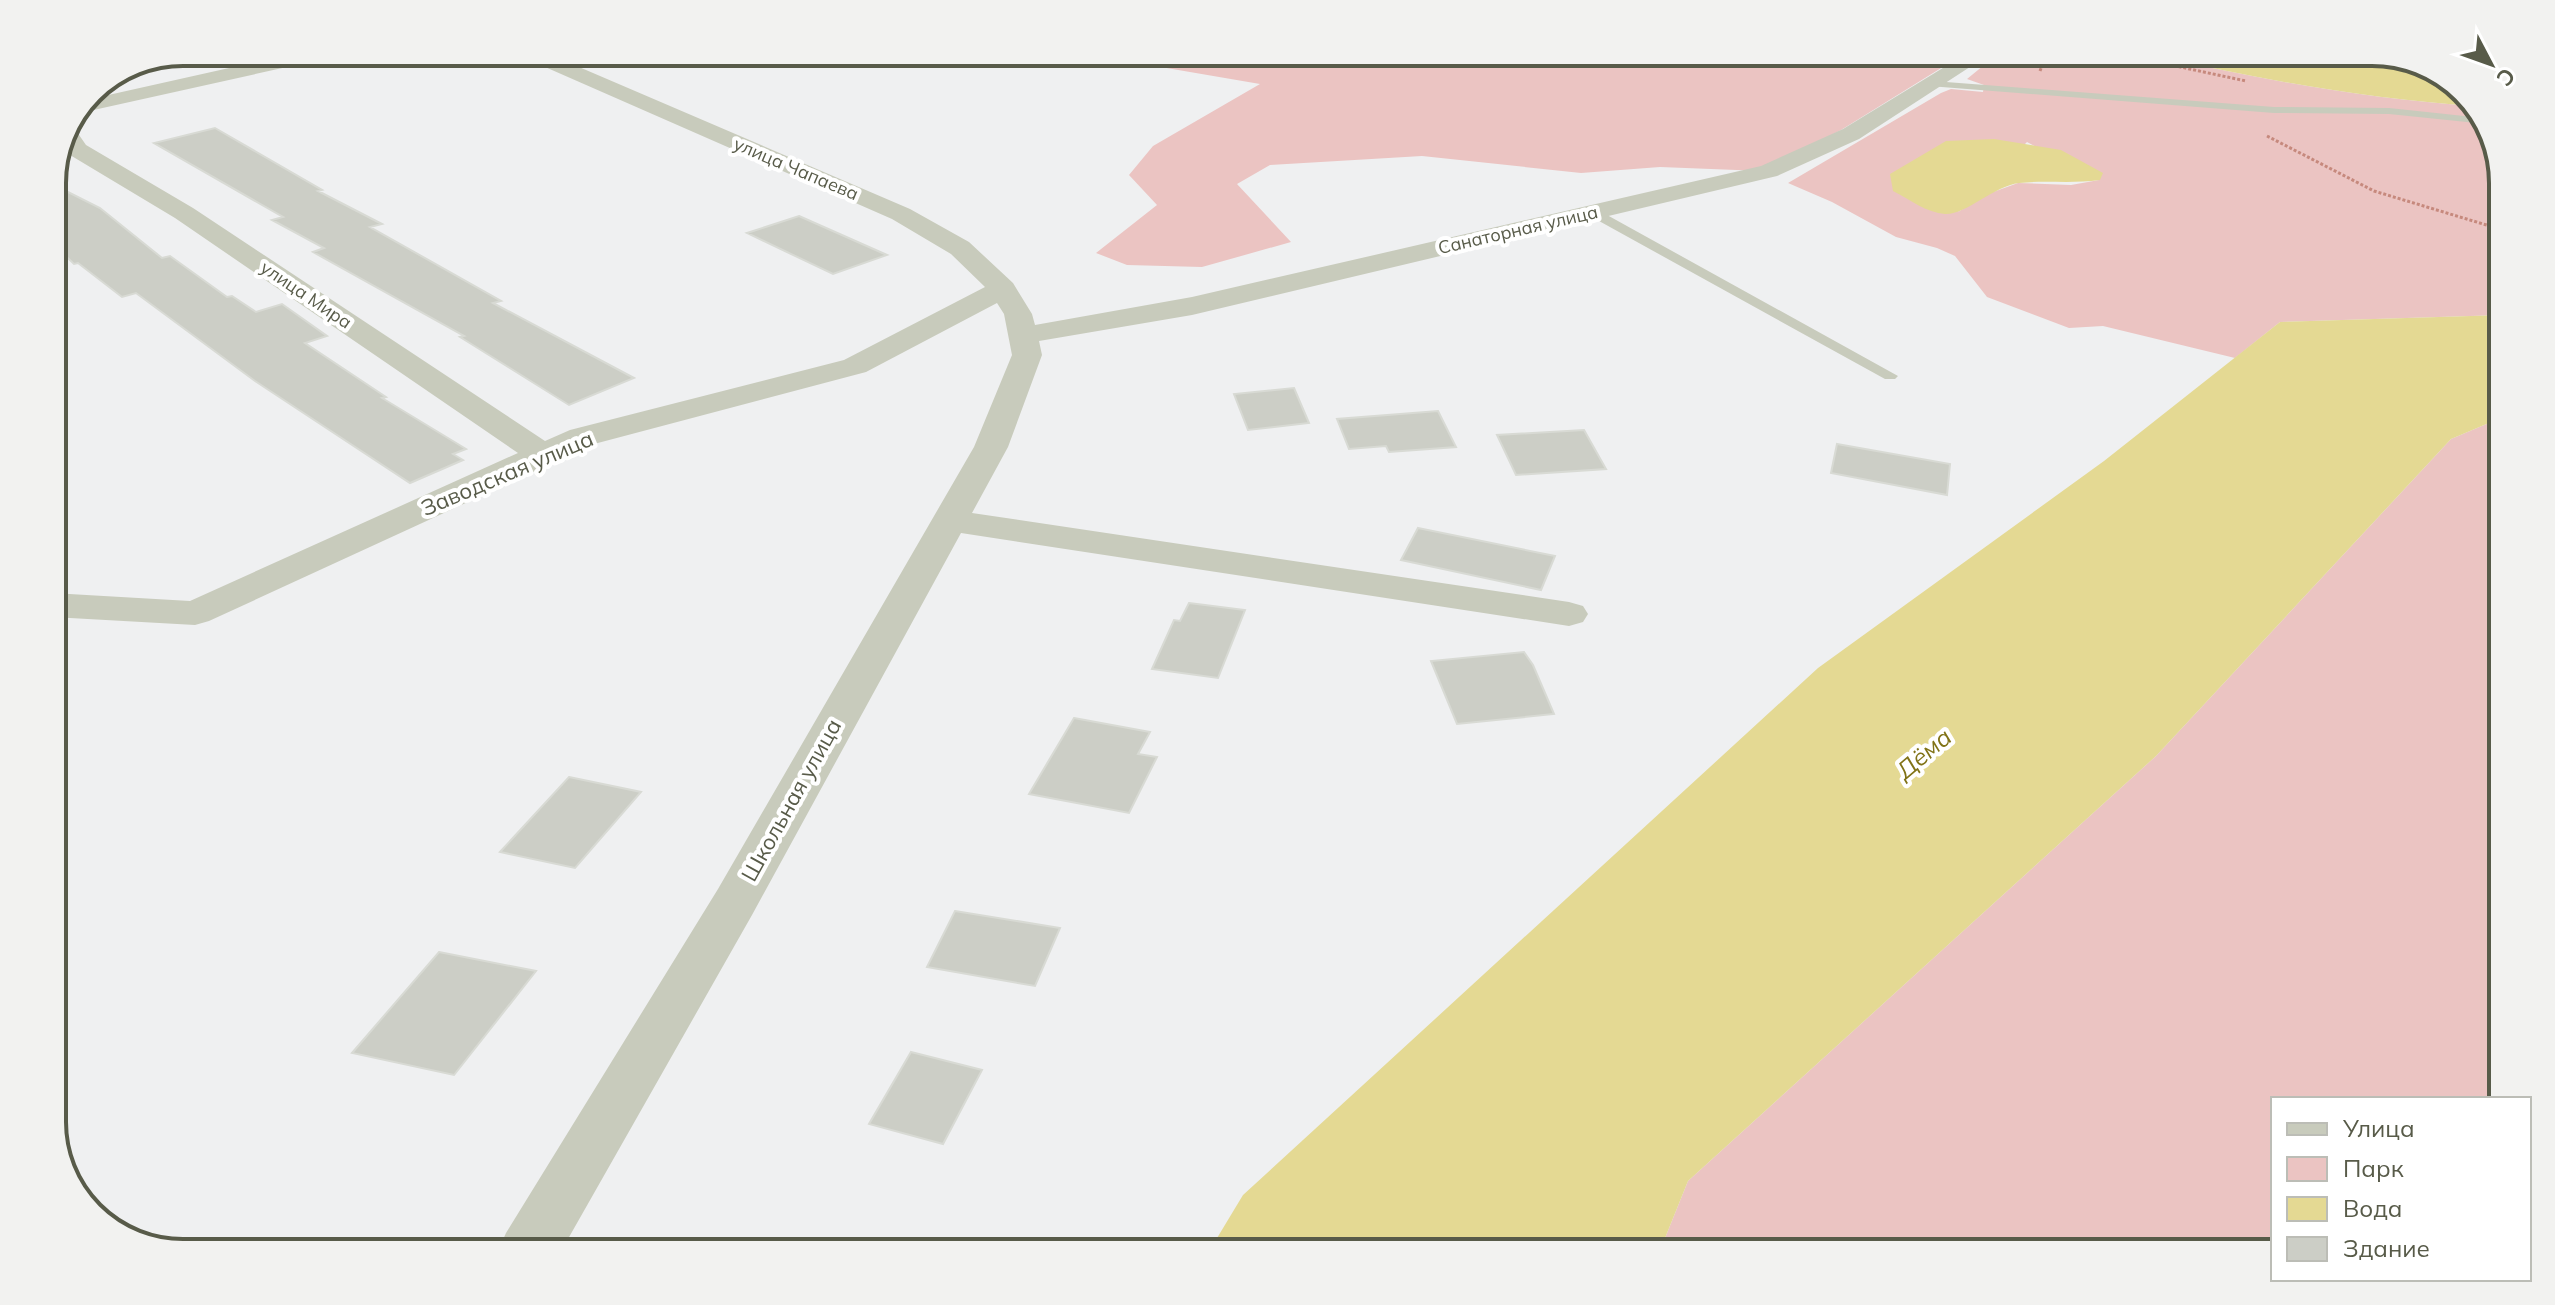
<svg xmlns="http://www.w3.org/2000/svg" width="2555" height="1305" font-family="Mulish,sans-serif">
<rect width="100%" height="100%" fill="#eff0f1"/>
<path fill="#ebc4c2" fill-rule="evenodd" d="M1114,52H1967L1841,130L1762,171L1660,167L1581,173L1422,156L1270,165L1237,184L1291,242L1202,267L1127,265L1096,253L1157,205L1129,175L1153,146L1260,84L1114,59Z
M2000,52H2154L2166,58C2269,81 2370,99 2475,106L2481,111L2503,175V315L2280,322L2235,358L2103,326L2069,328L1987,297L1955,256L1937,248L1896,237L1832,202L1788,183L1941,93L1951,89L1983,92L1984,85L1967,79ZM2027,142L2099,180L2071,185L2018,183L1985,195L1958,212Z
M2319,52H2372L2431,67L2367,61Z
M2503,417V1099H2273V1253H1659L1688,1181L2156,756L2451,439Z"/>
<path fill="#e4d993" d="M2154,52H2319L2367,61L2431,67L2475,106C2370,99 2269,81 2166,58Z
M1994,139L2061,150L2103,173L2100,180C2071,184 2044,180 2019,183C1994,186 1966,215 1945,214C1927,213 1909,199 1893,191L1890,174L1946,141Z
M2503,315V417L2451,439L2156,756L1688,1181L1659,1253H1208L1243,1195L1818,668L2104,461L2280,322Z"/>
<path fill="#cccec6" stroke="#d8dad4" stroke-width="2" d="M215,128L322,190L318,191L382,224L370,227L501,301L493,303L634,378L569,405L460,337L464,336L313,252L324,248L272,220L283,217L154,143Z
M52,184L100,208L162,258L170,256L227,297L232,296L256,312L282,304L327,336L305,343L386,397L382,398L466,449L453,454L463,460L410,483L255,381L136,293L122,297L78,263L74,264L52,243Z
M799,216L887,255L833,274L747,233Z
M1294,388L1309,423L1248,430L1234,394Z
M1438,411L1456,447L1389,452L1386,446L1349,449L1337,419Z
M1584,430L1606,469L1516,475L1497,435Z
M1837,444L1950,464L1947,495L1831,473Z
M1418,528L1555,556L1541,590L1401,560Z
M1189,603L1245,610L1218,678L1152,669L1174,620L1180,621Z
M1524,652L1533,665L1554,714L1457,724L1431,661Z
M1074,718L1150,732L1138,754L1157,757L1129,813L1029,794Z
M569,777L641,792L575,868L500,852Z
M955,911L1060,928L1035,986L927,967Z
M439,952L536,971L454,1075L352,1053Z
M911,1052L982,1070L943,1144L869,1124Z"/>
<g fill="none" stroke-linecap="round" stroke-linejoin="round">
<path stroke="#c6897d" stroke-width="3" stroke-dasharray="3 2" stroke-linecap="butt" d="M2110,52L2246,81
M2040,71L2043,63L2041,52
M2267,136L2374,191L2503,230"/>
<path fill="#c8cbbc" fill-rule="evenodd" d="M1933,81L2274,107L2389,108L2483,118L2486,124L2389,114L2274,113L1929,86L1928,84Z
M1590,210H1598L1898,376L1895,379H1885L1590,216Z"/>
<path fill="#c8cbbc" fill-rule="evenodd" d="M301,52H322L324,55L314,61L80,113L86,100Z
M517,52H544L910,209L969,242L1013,283L1032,314L1035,325L1192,297L1761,166L1843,129L1969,52H1993L1859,139L1777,176L1192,315L1039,341L1042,355L1008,447L972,513L1569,602L1583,606L1588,614L1583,622L1569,626L961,533L752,915L560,1253H497L506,1233L718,889L974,447L1012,355L1004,314L997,303L866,372L594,444L209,621L195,625L52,617V593L190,601L518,453L175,218L70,155L65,148L72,131L77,132L86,145L193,208L545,441L570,430L844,360L985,287L951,254L892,219L520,56Z"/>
</g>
<g text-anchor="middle" stroke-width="8" stroke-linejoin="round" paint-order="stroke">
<g font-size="18" fill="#585b49" stroke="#fff">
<text transform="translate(796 169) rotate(23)" y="6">улица Чапаева</text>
<text transform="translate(1518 230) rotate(-13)" y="6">Санаторная улица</text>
<text transform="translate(306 295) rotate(34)" y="6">улица Мира</text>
</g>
<g font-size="22" fill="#585b49" stroke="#fff">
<text transform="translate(507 473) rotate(-23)" y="8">Заводская улица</text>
<text transform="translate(791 800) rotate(-61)" y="8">Школьная улица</text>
</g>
<g font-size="24" font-style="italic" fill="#817317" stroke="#fff">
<text transform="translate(1924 754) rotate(-40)" y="8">Дёма</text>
</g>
</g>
<path d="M0 0H2555V1305H0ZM183 66H2372A117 117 0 0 1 2489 183V1122A117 117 0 0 1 2372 1239H183A117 117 0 0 1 66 1122V183A117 117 0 0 1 183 66Z" fill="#f2f2f0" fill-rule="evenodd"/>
<path fill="none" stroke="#585b49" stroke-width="4" d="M183 66H2372A117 117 0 0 1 2489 183V1122A117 117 0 0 1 2372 1239H183A117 117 0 0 1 66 1122V183A117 117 0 0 1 183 66Z"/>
<rect x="2271" y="1097" width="260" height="184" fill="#ffffff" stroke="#bcbdb6" stroke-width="2"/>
<rect x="2287" y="1123" width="40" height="12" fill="#c8cbbc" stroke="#bcbdb6" stroke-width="2"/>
<text x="2343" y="1137" font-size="24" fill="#585b49">Улица</text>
<rect x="2287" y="1157" width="40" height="24" fill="#ebc4c2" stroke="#bcbdb6" stroke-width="2"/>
<text x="2343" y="1177" font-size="24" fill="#585b49">Парк</text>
<rect x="2287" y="1197" width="40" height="24" fill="#e4d993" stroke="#bcbdb6" stroke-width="2"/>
<text x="2343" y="1217" font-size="24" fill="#585b49">Вода</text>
<rect x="2287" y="1237" width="40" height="24" fill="#cccec6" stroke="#bcbdb6" stroke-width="2"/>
<text x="2343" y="1257" font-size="24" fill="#585b49">Здание</text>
<g transform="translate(2491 64) rotate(131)" stroke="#ffffff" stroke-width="6" paint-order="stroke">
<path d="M0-6L14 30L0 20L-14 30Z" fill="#585b49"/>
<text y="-12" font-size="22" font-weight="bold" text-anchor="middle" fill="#585b49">С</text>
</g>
</svg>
